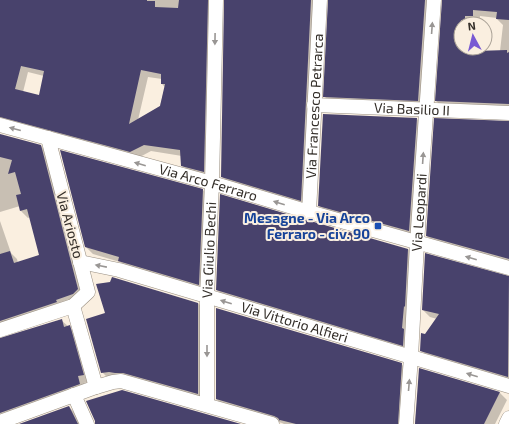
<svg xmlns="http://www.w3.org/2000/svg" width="509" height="424" font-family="'Exo 2',sans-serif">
<rect width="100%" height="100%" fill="#faefe0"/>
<path fill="#0003" fill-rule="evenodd" d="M0,0H218L210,178L190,173L182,165V156L151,151L138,158L0,128ZM28,72L44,76L40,96L23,92ZM148,77L162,79V84L165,87L160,106L138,120Z
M226,0H323L308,207L229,184L222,176Z
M329,0H437L425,107L332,104L324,96Z
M443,0H509V111L444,108L436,101ZM480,16L497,18V19L503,25L500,51L483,52V48H461V24H479Z
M417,119L424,126L416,238L326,212L319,205Z
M509,122V264L434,243L427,236Z
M0,135L41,146L48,153L85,297L0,332V221L11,253L17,259L18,263L40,255L30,217L28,218L21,211L20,206L0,212Z
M203,190L210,198L206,291L126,268L120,262L93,254L86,247Z
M408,249L415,257L410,352L224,297L217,290Z
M507,277H509V381L428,357L421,350L425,336L437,319L430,317L423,310Z
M198,303L205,310V400L109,379L102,372Z
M61,320L76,333L90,382L84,383L87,391L0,423V339Z
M401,364L409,371L405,424H284L282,423L224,406L216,399Z
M420,369L500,393L507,400L495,424H415Z
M69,407L76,414L81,424H22Z"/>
<path fill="#48426c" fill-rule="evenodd" d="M0,0H147V1H155V7L178,8L179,0H208L204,172L181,166L180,150L144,145L130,152L0,117ZM21,66L44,71L39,95L15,89ZM141,70L161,74V84H165L160,106L129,124Z
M224,0H311L301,201L221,177Z
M328,0H425L418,101L323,97Z
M442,0H509V20L496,19L497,12L473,10V16H465V21L461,20V48H476V51L507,50V53L509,52V104L435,101Z
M323,114L417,118L409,231L318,206Z
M434,118L509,121V259L426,236Z
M0,134L41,145L78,289L73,294L56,300L57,302L0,321V254L10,251L14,263L39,255L27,209L20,211L16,195L21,194L15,172L8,174L12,160L0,157Z
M60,150L203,189L199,285L118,261L119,257L85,247Z
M220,194L307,220L408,249L405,307L404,306L402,328L404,329L403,346L216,290Z
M425,253L509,276L508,377L420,351L421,333L425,334L439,314L422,310Z
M112,277L198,303V394L123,373H115L109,372L101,373L86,319L105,313L96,284L110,282Z
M216,308L402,363L398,424H296L280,420V421L278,418L274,416L216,399Z
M62,319L64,327L70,325L84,375L78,376L80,384L0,413V338Z
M419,368L500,392L484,424H415Z
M122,390L241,424H95V421L86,401Z
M69,406L78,424H19Z"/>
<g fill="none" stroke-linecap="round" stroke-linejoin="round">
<defs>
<g id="minor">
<path id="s1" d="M314,105L509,113"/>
<path id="s2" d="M0,125L212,183L309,212L509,268"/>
<path id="s3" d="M309,212L320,0"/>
<path id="s4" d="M80,262L119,270L509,386"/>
<path d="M73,306L96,387"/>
<path d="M0,330L73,306L88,292L48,138"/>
<path d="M74,395L87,424"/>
<path id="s5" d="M207,405V296L212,183L216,0"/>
<path d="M0,422L96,387L113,382L121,381L272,424"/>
<path id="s6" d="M406,424L411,357L417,243L434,0"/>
<path d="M506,424L509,418"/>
</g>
</defs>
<use href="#minor" stroke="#998f82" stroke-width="15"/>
<use href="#minor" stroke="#fff" stroke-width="14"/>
</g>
<defs><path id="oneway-solid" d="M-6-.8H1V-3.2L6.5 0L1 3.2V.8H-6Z"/></defs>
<g fill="#999694">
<use href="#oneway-solid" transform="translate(432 28) rotate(-86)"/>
<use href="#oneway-solid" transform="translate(215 39) rotate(91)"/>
<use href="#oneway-solid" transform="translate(15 129) rotate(-165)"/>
<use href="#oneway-solid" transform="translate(423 158) rotate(-86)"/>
<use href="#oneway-solid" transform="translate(140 164) rotate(-164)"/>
<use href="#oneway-solid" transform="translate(279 203) rotate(-163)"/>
<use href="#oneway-solid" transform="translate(471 258) rotate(-164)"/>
<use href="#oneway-solid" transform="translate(101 266) rotate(-169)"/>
<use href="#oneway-solid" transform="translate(226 302) rotate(-163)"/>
<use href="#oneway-solid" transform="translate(207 351) rotate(90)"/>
<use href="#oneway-solid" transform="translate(472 375) rotate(-163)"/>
<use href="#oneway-solid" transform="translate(409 385) rotate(-85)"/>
</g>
<rect fill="#1a4fb4" stroke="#faefe0" stroke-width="1.5" x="374" y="222" width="8" height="8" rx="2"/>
<g text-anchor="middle" stroke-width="4" stroke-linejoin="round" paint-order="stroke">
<g font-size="14" fill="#332e29" stroke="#faefe0">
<text dy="5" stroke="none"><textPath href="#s3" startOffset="106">Via Francesco Petrarca</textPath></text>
<text dy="5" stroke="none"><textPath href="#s1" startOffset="98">Via Basilio II</textPath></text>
<text dy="5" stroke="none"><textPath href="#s2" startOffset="216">Via Arco Ferraro</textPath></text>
<text dy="5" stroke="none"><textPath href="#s6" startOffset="212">Via Leopardi</textPath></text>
<text transform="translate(70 225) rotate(75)" y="5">Via Ariosto</text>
<text dy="5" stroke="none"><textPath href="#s5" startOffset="155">Via Giulio Bechi</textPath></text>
<text dy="5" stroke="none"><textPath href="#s4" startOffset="223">Via Vittorio Alfieri</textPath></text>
</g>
<g font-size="14" font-weight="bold" fill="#164399" stroke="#faefe0" text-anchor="end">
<text x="370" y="223">Mesagne - Via Arco<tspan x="370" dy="16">Ferraro - civ. 90</tspan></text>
</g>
</g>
<g transform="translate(473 36) rotate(353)"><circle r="19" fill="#faefe0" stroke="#aaa297"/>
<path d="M0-3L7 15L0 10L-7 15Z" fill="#7859d3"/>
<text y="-6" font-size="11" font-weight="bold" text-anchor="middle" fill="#332e29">N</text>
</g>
</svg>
